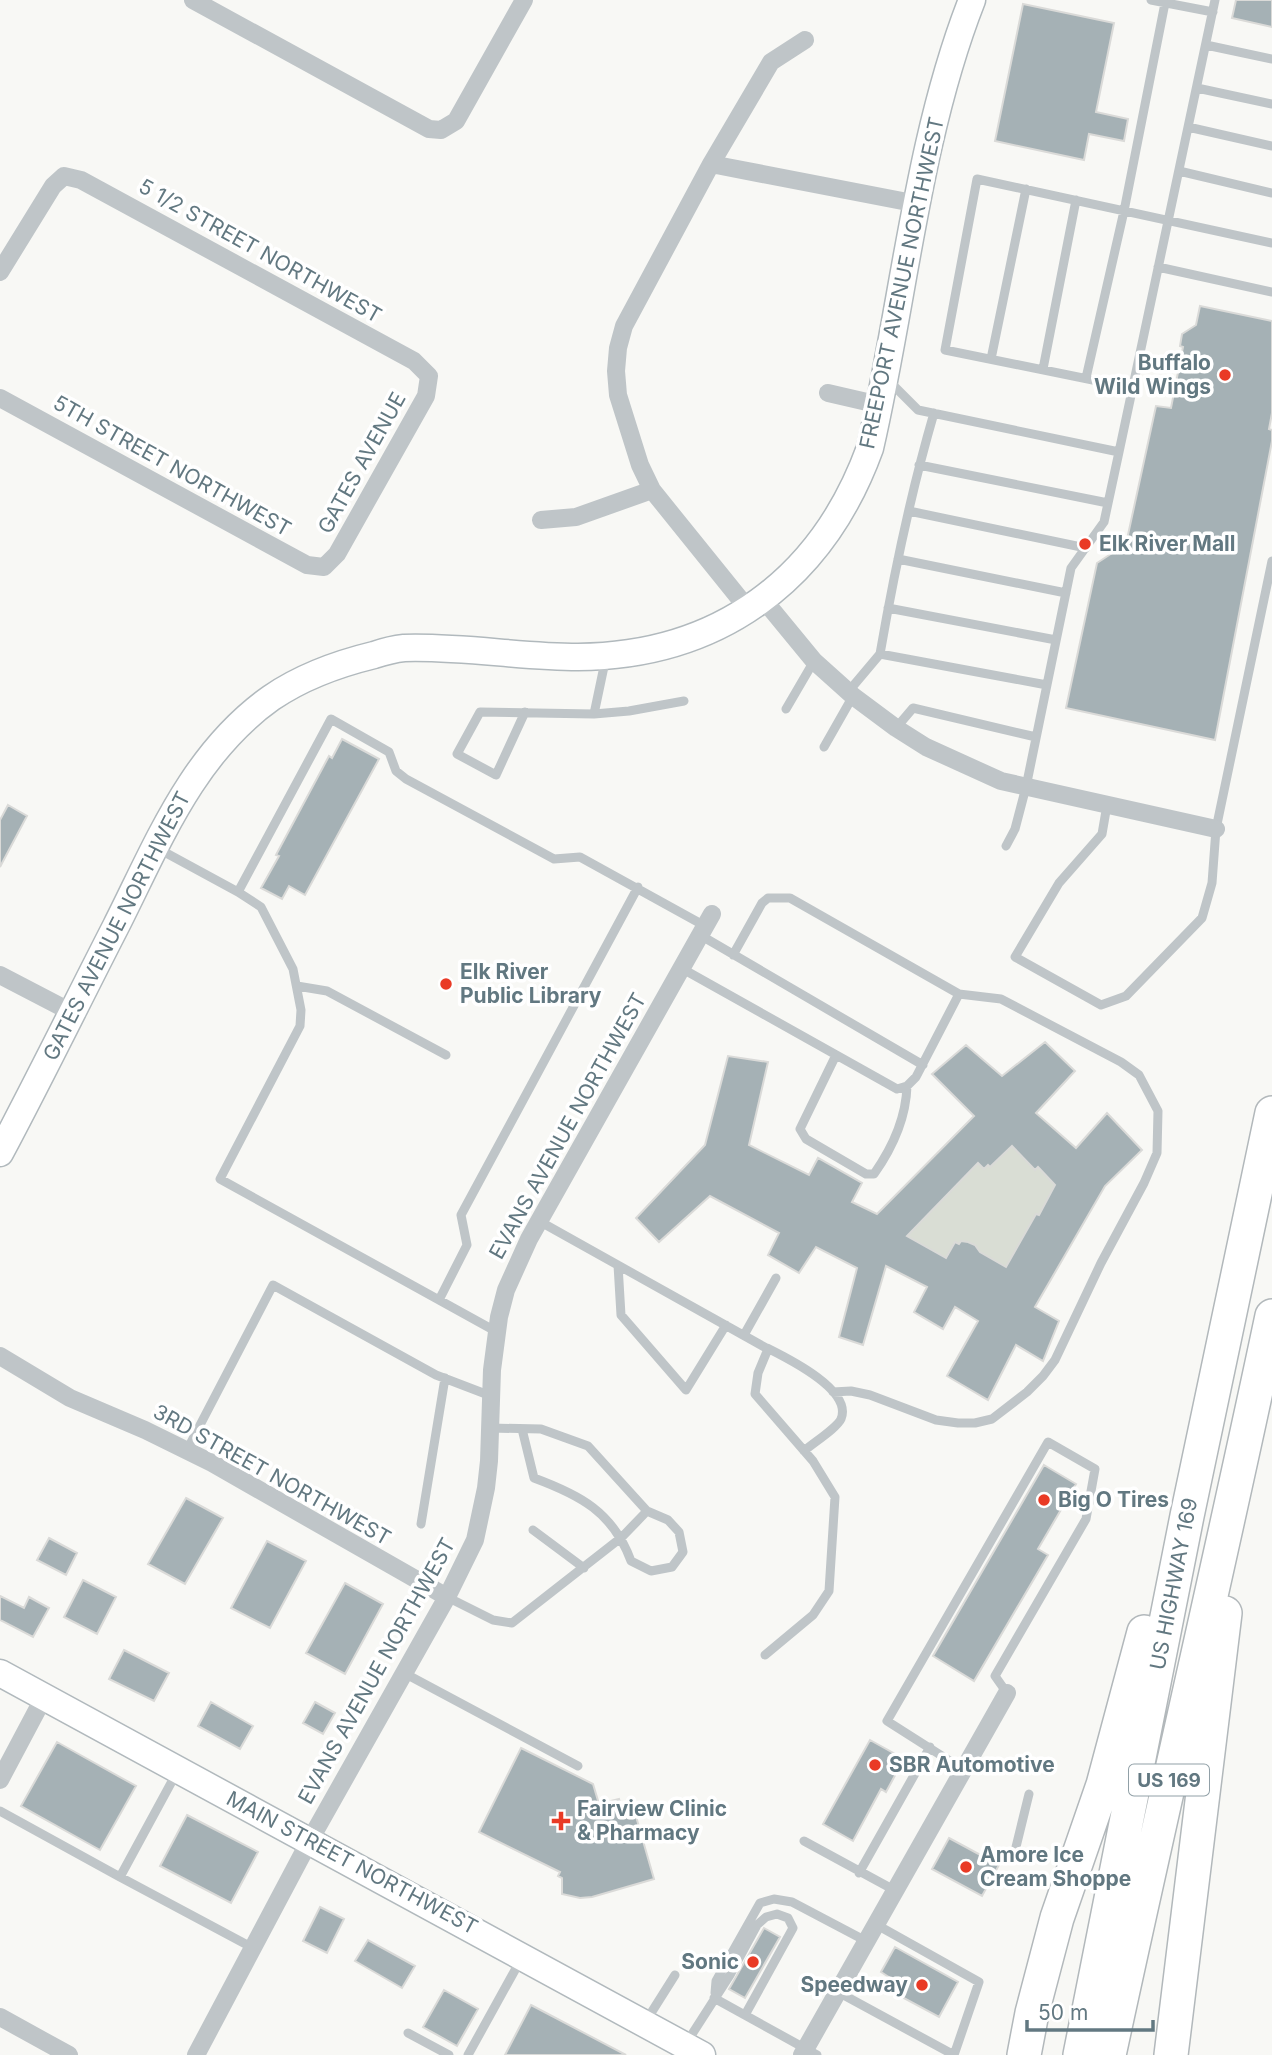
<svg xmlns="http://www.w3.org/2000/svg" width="1272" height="2055" font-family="Inter,sans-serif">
<rect width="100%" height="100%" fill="#f8f8f5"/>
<path fill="#d9ddd4" d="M1012,1145L1058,1186L1042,1217L1036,1214L1000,1279L975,1245L968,1242L959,1244L955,1242L946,1258L907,1236L978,1163L1002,1152L1004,1153Z"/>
<path fill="#a5b1b5" stroke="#dadad8" stroke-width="2" fill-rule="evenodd" d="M1236,0H1272V27L1232,18Z
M1023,4L1114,23L1096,112L1128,119L1124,141L1089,134L1084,160L995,141Z
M1200,306L1272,321V413L1269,429L1272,430V441L1215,740L1066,708L1097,563L1126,544L1156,406L1171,408L1183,347L1180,346L1182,334L1196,325Z
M342,739L379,759L305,895L289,886L282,899L261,888L279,856L276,855L329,756L332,758Z
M8,805L27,816L0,867V820Z
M1045,1042L1075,1071L1036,1113L1076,1148L1107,1113L1142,1150L1105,1186L1035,1307L1059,1321L1043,1361L1016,1345L988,1400L947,1376L978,1321L955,1307L943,1329L914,1312L927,1287L886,1266L863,1345L839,1337L857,1268L816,1247L799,1273L768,1255L779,1233L710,1196L659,1242L636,1218L705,1145L728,1056L768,1062L749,1145L809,1175L818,1158L862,1183L852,1202L877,1214L974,1116L932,1074L966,1045L1002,1076ZM1012,1146L1035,1170L1038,1167L1055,1185L1039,1215L1036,1214L1006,1267L980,1252L975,1245L968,1242L961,1241L959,1244L955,1242L946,1258L907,1236L978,1163L984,1169L988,1165L990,1167Z
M1044,1465L1076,1484L1038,1549L1048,1555L974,1681L933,1656Z
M186,1498L223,1518L185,1584L148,1564Z
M49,1538L77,1553L66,1575L37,1560Z
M267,1541L306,1561L270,1628L231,1608Z
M83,1580L116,1597L97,1634L64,1617Z
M345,1583L383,1604L345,1674L306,1653Z
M0,1596L24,1608L29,1597L49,1608L33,1637L0,1620Z
M124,1650L169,1673L154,1701L109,1679Z
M211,1702L253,1726L240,1749L198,1726Z
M315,1702L335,1713L323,1734L303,1723Z
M870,1740L904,1759L886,1792L881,1789L853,1841L823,1824Z
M57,1742L136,1786L100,1850L21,1806Z
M521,1748L593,1784L599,1804L619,1799L622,1809L633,1806L654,1879L592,1897L580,1898L562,1894V1878L558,1876L560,1872L479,1832Z
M187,1815L258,1852L231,1903L160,1866Z
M949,1838L999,1865L982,1896L932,1869Z
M320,1907L344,1919L327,1953L303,1941Z
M764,1928L780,1937L745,1998L729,1989Z
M368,1940L415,1966L402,1988L355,1961Z
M895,1947L958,1982L939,2017L887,1989L892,1979L881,1972Z
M444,1990L478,2009L457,2046L423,2027Z
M531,2005L626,2055H505Z"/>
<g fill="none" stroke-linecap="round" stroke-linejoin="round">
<defs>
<path id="secondary" d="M0,1153C40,1078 77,1002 116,926C158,843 192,754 271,698C303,676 337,664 374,655C383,652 394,649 404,648C462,646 520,657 578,657C719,656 822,580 870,448C904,301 917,140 972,0
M0,1673L702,2055"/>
<path id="highway" d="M1024,2055L1032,2013L1057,1918L1103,1785L1144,1632
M1080,2055L1187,1516L1272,1113
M1109,2055C1162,1808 1220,1563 1272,1316
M1171,2055L1225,1613"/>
</defs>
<use href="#secondary" stroke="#b1b9bd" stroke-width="29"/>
<use href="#highway" stroke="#b2b8bb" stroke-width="36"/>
<path stroke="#bfc5c8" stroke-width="9" d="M1151,0L1213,12
M1206,45L1272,59
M1197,88L1272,104
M1188,127L1272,146
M1179,171L1272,193
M1158,267L1272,292
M991,359L1026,189
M1043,369L1076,200
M1086,378L1124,211L1165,3
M889,381L918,410L1119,452L1104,522L1071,568L1026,787L1015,829L1006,846
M1132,388L945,350L977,179L1272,243
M1119,452L1215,0
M919,465L1108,503
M909,511L1086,548
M898,559L1066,593
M888,608L1056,640
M880,654C894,573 911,492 934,413
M848,692L880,654L1047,685
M786,709L814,661
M525,712L496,775L457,754L480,712L594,714L606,657
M594,714L629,711L684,701
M896,728L913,708L1036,737
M824,747L853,696
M1107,805L1102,834L1059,883L1015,957L1101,1005L1126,996L1202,918L1212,883L1216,829L1272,561
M157,848L238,892
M700,935L923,1065
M733,955L762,903L768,898H790L959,994L1001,999L1121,1062L1139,1075L1158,1111L1157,1153L1144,1183L1101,1263L1055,1360L1043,1376L1027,1392L992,1419L975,1423H958L936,1420L870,1395L851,1391L833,1392
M681,968L897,1089L907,1086L916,1077L959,994
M297,986L327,991L446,1055
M836,1055L800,1129L806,1139L866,1174H874C893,1147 906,1119 907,1086
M539,1221L768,1349L758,1373L755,1394L813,1461L835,1497L829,1591L813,1615L765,1655
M618,1265L621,1315L686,1390L726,1325
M439,1300L467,1245L461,1215L638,887
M497,1332L220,1179L300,1026L301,1010L293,969L261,907L238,892L331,719L389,752L396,771L406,779L554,859L580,857L705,926
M744,1335L776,1278
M767,1348C787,1358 853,1390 841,1419C837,1428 813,1443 804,1451
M490,1428L541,1429L588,1446L647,1511L668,1520L679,1532L683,1552L672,1567L651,1571L631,1561C613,1512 580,1495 534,1478L522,1429
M187,1450L273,1285L436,1375L491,1396
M421,1524L445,1378
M533,1530L584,1568
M447,1597L493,1620L512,1623L622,1537L647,1511
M404,1673L578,1766
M964,1770L887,1721L1048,1442L1095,1469L1086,1519L995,1676L1007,1693
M0,1811L120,1877L177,1772
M804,1841L896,1891
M1016,1847L1029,1794
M859,1873L930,1747
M120,1877L253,1948
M877,1925L979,1982L954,2055
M838,1992L954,2055
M715,1993L716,1981L760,1903L774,1899L792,1902L866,1941
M714,1998L817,2055
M646,2021L675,1975
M408,2033L449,2055
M687,2042L730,1975L757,1925L766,1917L777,1914L788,1918L793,1928L745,2015
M468,2055L520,1961"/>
<path stroke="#bfc5c8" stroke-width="18" d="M193,0L429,129L441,130L456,121L524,0
M711,164L918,204
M0,272L53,186L64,176L81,180L414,361L429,376L426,396L337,554L324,567L307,565L0,398
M828,393L880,405
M541,520L576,517L652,490
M763,599L814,661L853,696L896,728L926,747L1001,781L1216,829
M748,609L652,490L640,465L618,395L616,371L618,348L624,326L711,164L771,62L805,40
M0,975L71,1012
M0,1356L70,1398L145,1430L212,1463L447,1597
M0,1780L44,1697
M0,2017L69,2055
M196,2055L310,1840L447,1597L475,1540L486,1488L489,1461L492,1370L499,1317L506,1290L529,1239L712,914
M802,2055L1007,1693"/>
<use href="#secondary" stroke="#fff" stroke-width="26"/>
<use href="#highway" stroke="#fff" stroke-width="33"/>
</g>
<g fill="#e93a25" stroke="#fff" stroke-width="2.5">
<circle cx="1225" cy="375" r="7"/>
<circle cx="1085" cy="544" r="7"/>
<circle cx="446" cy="984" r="7"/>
<circle cx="1044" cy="1500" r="7"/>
<circle cx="875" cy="1765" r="7"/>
<path d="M557.5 1810.5h7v7h7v7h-7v7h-7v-7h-7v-7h7z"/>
<circle cx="966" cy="1867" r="7"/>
<circle cx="753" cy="1962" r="7"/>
<circle cx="922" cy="1985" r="7"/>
</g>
<g text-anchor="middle" stroke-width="7" stroke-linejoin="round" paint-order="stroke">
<rect fill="#fff" stroke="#91a0a7" stroke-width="2" x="1129" y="1764.5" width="80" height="31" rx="5"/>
<g font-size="19" font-weight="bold" fill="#627881">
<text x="1169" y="1787">US 169</text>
</g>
<g font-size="21" fill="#627881" stroke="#fff">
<text transform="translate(260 251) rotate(29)" y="7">5 1/2 STREET NORTHWEST</text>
<text transform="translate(902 283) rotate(-78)" y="7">FREEPORT AVENUE NORTHWEST</text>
<text transform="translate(362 463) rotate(-61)" y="7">GATES AVENUE</text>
<text transform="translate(172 466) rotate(29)" y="7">5TH STREET NORTHWEST</text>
<text transform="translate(117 926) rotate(-63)" y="7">GATES AVENUE NORTHWEST</text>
<text transform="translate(568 1126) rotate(-61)" y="7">EVANS AVENUE NORTHWEST</text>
<text transform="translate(272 1475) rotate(29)" y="7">3RD STREET NORTHWEST</text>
<text transform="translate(1174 1584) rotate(-79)" y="7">US HIGHWAY 169</text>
<text transform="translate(377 1671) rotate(-61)" y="7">EVANS AVENUE NORTHWEST</text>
<text transform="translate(352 1863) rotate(28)" y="7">MAIN STREET NORTHWEST</text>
</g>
<g font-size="21" font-weight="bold" fill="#627881" stroke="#fff" text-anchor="start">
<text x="1211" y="370" text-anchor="end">Buffalo<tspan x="1211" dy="24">Wild Wings</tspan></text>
<text x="1099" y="551">Elk River Mall</text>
<text x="460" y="979">Elk River<tspan x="460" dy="24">Public Library</tspan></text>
<text x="1058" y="1507">Big O Tires</text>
<text x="889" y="1772">SBR Automotive</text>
<text x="577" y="1816">Fairview Clinic<tspan x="577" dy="24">&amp; Pharmacy</tspan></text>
<text x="980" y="1862">Amore Ice<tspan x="980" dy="24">Cream Shoppe</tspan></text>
<text x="739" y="1969" text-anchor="end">Sonic</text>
<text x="908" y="1992" text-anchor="end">Speedway</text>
</g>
</g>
<path d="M1027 2020v10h126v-10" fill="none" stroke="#627881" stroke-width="3.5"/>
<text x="1038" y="2020" font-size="21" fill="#627881" stroke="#ffffff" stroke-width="5" paint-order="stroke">50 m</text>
</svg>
